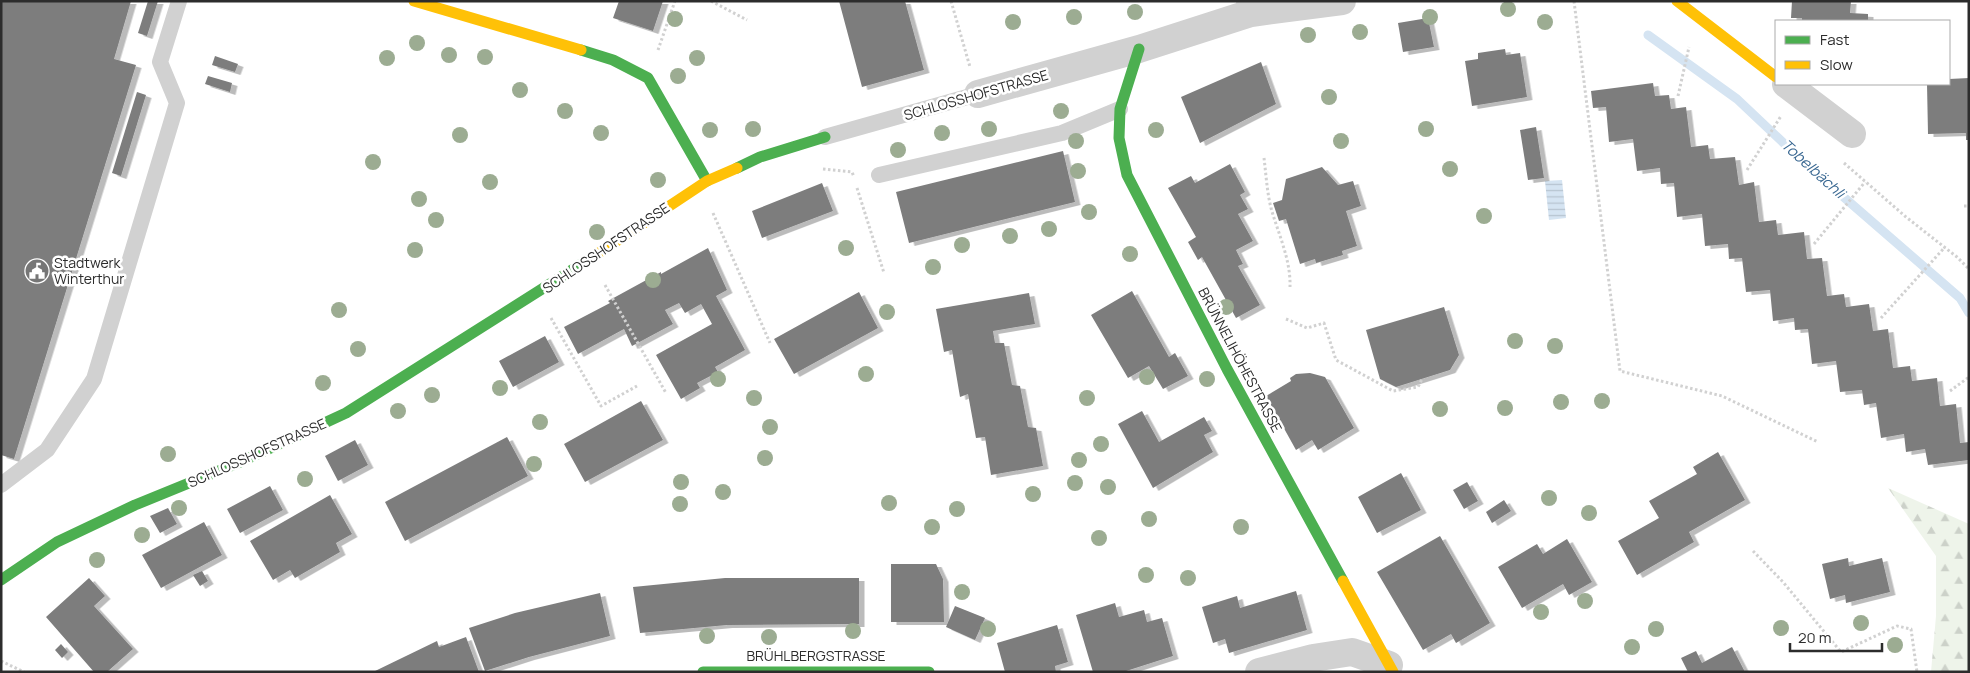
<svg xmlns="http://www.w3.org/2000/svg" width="1970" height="673" font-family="Manrope,sans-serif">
<defs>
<pattern id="forest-firs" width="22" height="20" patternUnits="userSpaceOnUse" patternTransform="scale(1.25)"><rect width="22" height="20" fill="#eef4ea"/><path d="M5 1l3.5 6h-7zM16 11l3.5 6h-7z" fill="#ccd1c9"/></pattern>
<pattern id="water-rules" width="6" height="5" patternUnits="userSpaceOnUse" patternTransform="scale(1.25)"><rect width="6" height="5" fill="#d5e4f2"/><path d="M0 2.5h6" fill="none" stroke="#b7c4d0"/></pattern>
<filter id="shadow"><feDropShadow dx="5.5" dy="3" stdDeviation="0" flood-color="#0004"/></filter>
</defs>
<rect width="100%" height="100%" fill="#fff"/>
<path fill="url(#forest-firs)" d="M1888,488L1969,524V672H1931L1936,616V556Z"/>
<path fill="url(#water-rules)" d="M1562,180L1566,218L1549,220L1545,181Z"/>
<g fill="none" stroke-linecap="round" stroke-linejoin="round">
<path stroke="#d5e4f2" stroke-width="9" d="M1648,35L1737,99L1809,167L1960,298L1969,313"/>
</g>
<path fill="#7d7d7d" filter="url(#shadow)" d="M1,1H131L114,59L136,65L14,459L1,455Z
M148,1H158L147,36L138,33Z
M619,1H663L653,31L613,18Z
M839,1H905L924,70L862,87Z
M1792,1H1851L1850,13L1868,14V21H1802V18H1791Z
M1428,18L1434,47L1403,52L1398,23Z
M1505,49L1506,55L1520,53L1527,97L1472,106L1465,61L1478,59V53Z
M215,56L238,64L235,72L212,65Z
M1261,62L1276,104L1200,143L1181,97Z
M208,76L232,83L230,92L205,84Z
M1969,78V140H1966V133L1928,134L1927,84H1949V79Z
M1653,83L1655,96L1669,95L1671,109L1686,107L1691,147L1708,145L1710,159L1735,157L1739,185L1754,182L1759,222L1776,220L1778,235L1804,232L1807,259L1822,258L1827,296L1844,294L1846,307L1869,304L1873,331L1888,329L1893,368L1910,366L1912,381L1937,378L1940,406L1956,404L1960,443L1969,442V460L1928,465L1925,449L1906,452L1904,434L1881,438L1876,403L1864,405L1862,390L1840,392L1836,361L1812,364L1808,329L1795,330L1794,318L1773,321L1770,290L1746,292L1742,258L1729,259L1728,244L1705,246L1702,214L1677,217L1674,183L1661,184L1660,168L1637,171L1633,139L1609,142L1606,107L1593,108L1591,91Z
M137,92L146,95L121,176L112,173Z
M1536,127L1544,178L1528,180L1520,130Z
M1063,151L1075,202L909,243L896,192Z
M1230,164L1245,192L1240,195L1248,209L1238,214L1253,241L1236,250L1243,264L1238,266L1260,305L1236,318L1202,257L1198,260L1188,242L1196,237L1168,188L1191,176L1195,183Z
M1322,167L1338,185L1353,181L1361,206L1346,211L1357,246L1342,251L1343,255L1316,263L1315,259L1300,264L1286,219L1279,221L1273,203L1282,200L1286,179Z
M822,183L833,211L762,238L752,211Z
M708,248L727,290L716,296L745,350L715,367L718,372L697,383L700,388L681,399L656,355L712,324L701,304L685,313L679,303L665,310L673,324L632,346L624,329L578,354L564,327L610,303L608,301L661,272V274Z
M1132,291L1169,357L1175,353L1188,376L1163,389L1149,366L1128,378L1091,315Z
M859,292L878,328L794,374L774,339Z
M1029,293L1035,324L993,331L995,343H1004L1012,385L1020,386L1028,427L1036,428L1043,466L991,475L985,437L976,438L968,394L960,397L952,350L944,352L936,309Z
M1444,307L1459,355L1450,370L1396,387L1380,379L1366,330Z
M545,336L559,362L513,387L499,361Z
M1310,373L1325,377L1354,428L1318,450L1312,440L1296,450L1266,396L1291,381L1290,378L1296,374Z
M641,401L663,440L585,482L564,444Z
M1142,411L1159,442L1204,417L1212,431L1204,435L1213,452L1153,488L1118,424Z
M507,437L528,476L405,541L385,502Z
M355,440L368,465L338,481L325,456Z
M1718,452L1745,500L1689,532L1694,542L1637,575L1618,541L1659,518L1649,501L1697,474L1693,467Z
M1401,473L1421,510L1377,533L1358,497Z
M1467,482L1478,501L1464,509L1453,490Z
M270,486L283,510L240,533L227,509Z
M330,495L352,534L336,543L340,552L295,578L290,570L273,580L250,541Z
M1504,500L1511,511L1492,523L1486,512Z
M168,508L177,524L160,533L150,516Z
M204,522L222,555L161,588L142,555Z
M1440,536L1490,623L1456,643L1451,634L1423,650L1377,572Z
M1567,539L1592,582L1569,595L1563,584L1522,608L1498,567L1537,544L1543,554Z
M1848,558L1849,566L1882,558L1890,592L1846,603L1845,595L1830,599L1822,564Z
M891,564H936L943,579L944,622H891Z
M202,571L208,581L200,586L193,575Z
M89,578L105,596L94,606L133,649L107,672H94L46,617Z
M725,578H859V624L727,625L640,633L633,587Z
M1296,591L1307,630L1229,653L1225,639L1213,643L1202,607L1237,596L1240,608Z
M600,593L610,636L529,657L485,671L469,628L515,613Z
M1115,603L1119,617L1144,610L1147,622L1162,618L1173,656L1123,672H1093L1076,615Z
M955,606L985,618L975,640L946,627Z
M1057,625L1068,662L1055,666L1056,672H1005L997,643Z
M466,637L479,672H373L437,641L439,647Z
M61,644L68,652L62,658L55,650Z
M1732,647L1745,672H1688L1681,658L1696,651L1702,663Z"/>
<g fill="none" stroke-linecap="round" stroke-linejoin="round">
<path stroke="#d1d1d1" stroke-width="3" stroke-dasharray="2.5 2.5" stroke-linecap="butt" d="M711,1L747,20
M951,1L970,67
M1574,1L1620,371L1722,396L1818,442
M658,50L675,1
M1678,96L1689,47
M1264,158C1266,174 1267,192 1271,208C1278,233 1291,260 1290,287
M1844,163L1906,217L1957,257L1969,269
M823,169L852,172L854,177
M1747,170L1781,116
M857,188L884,273
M1964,206H1969
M713,213L770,343
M1814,244L1865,182
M605,285L666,393
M551,318L601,406L637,386
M1881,318L1945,247
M1286,319L1307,328L1324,323L1336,360L1393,391L1418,387L1422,379
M1950,391L1969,377
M1753,551L1783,582L1841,652L1897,626L1911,629L1917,672
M1,661L24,672"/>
<path stroke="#d1d1d1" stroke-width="16" d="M825,137L978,94
M879,175L1062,133L1120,109
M1,485L47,450L94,379L177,103L160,62L179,1"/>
<path stroke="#d1d1d1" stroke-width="28" d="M1251,13L1342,1
M1786,84L1852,134
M978,94L1139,49L1251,13L1250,1
M1259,672L1313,658L1352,652L1389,665"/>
<path stroke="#4caf50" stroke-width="11" d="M1139,49L1120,109L1119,138L1127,175L1227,369L1343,581
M581,50L613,60L648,78L707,181
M737,168L760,157L825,137
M1,580L57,542L135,505L238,463L346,413L594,256
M703,672H929"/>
<path stroke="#ffc107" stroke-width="11" d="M414,1L581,50
M1677,1L1776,77
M594,256L707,181L737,168
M1343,581L1393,672"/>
</g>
<g fill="#9cac92">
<circle cx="1508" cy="9" r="8"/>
<circle cx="1135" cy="12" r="8"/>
<circle cx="1074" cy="17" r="8"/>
<circle cx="1430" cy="17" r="8"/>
<circle cx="675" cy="19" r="8"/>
<circle cx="1013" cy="22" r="8"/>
<circle cx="1545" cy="22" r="8"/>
<circle cx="1360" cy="32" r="8"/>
<circle cx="1308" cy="35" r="8"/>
<circle cx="417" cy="43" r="8"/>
<circle cx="449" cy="55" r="8"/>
<circle cx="485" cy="57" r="8"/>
<circle cx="387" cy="58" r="8"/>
<circle cx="697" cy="58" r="8"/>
<circle cx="678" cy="76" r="8"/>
<circle cx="520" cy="90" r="8"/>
<circle cx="1329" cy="97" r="8"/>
<circle cx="565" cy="111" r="8"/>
<circle cx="1061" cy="111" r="8"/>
<circle cx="753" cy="129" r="8"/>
<circle cx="989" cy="129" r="8"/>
<circle cx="1426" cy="129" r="8"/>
<circle cx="710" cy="130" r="8"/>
<circle cx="1156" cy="130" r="8"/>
<circle cx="601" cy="133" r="8"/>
<circle cx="942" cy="133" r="8"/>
<circle cx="460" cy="135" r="8"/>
<circle cx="1076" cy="141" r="8"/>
<circle cx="1341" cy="141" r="8"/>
<circle cx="898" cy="150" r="8"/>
<circle cx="373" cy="162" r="8"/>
<circle cx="1450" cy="169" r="8"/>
<circle cx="1078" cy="171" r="8"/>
<circle cx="658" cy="180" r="8"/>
<circle cx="490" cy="182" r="8"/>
<circle cx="419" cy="199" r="8"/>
<circle cx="1089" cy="212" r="8"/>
<circle cx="1484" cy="216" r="8"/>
<circle cx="436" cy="220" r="8"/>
<circle cx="1049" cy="229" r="8"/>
<circle cx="597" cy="232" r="8"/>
<circle cx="1010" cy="236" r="8"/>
<circle cx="962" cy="245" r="8"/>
<circle cx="846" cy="248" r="8"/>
<circle cx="415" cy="250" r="8"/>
<circle cx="1130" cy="254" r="8"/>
<circle cx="933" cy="267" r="8"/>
<circle cx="653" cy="280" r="8"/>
<circle cx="1226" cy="307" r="8"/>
<circle cx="339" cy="310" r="8"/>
<circle cx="887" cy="312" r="8"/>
<circle cx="1515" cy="341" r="8"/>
<circle cx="1555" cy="346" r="8"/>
<circle cx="358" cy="349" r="8"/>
<circle cx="866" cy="374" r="8"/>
<circle cx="1147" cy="377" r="8"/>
<circle cx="718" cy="379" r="8"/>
<circle cx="1207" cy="379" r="8"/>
<circle cx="323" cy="383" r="8"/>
<circle cx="500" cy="388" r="8"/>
<circle cx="432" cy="395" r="8"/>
<circle cx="754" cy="398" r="8"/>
<circle cx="1087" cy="398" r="8"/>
<circle cx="1602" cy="401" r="8"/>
<circle cx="1561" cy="402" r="8"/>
<circle cx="1505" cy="408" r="8"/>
<circle cx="1440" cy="409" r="8"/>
<circle cx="398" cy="411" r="8"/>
<circle cx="540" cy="422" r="8"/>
<circle cx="770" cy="427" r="8"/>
<circle cx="1101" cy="444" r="8"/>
<circle cx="168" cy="454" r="8"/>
<circle cx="765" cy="458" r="8"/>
<circle cx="1079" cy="460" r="8"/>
<circle cx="534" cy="464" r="8"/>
<circle cx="305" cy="479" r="8"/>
<circle cx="681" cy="482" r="8"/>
<circle cx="1075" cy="483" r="8"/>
<circle cx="1108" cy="487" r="8"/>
<circle cx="723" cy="492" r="8"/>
<circle cx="1033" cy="494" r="8"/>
<circle cx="1549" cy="498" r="8"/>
<circle cx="889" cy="503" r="8"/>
<circle cx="680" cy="504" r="8"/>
<circle cx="179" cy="508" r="8"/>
<circle cx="957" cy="509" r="8"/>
<circle cx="1589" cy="513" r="8"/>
<circle cx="1149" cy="519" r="8"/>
<circle cx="932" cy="527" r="8"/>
<circle cx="1241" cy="527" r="8"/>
<circle cx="142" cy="535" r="8"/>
<circle cx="1099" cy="538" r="8"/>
<circle cx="97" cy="560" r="8"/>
<circle cx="1146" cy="575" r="8"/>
<circle cx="1188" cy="578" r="8"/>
<circle cx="962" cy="592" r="8"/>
<circle cx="1585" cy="601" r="8"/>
<circle cx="1541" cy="612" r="8"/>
<circle cx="1861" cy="623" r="8"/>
<circle cx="1781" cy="628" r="8"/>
<circle cx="988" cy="629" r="8"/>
<circle cx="1656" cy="629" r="8"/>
<circle cx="853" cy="631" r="8"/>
<circle cx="707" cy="636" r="8"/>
<circle cx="769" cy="637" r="8"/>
<circle cx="1895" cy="645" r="8"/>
<circle cx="1632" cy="647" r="8"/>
</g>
<defs>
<symbol id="civic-disc" viewBox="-11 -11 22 22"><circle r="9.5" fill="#767676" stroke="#fff"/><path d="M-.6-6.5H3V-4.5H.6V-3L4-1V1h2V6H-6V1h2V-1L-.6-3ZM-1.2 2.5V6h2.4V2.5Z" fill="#fff"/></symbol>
</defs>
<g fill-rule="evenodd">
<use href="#civic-disc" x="23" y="257" width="28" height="28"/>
</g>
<g text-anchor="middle" stroke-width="5" stroke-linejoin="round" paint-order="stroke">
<g font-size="14" fill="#2c2c2c" stroke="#fff">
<text transform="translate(976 95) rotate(-16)" y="5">SCHLOSSHOFSTRASSE</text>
<text transform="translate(606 248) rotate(-34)" y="5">SCHLOSSHOFSTRASSE</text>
<text transform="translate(1240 360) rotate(62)" y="5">BRÜNNELIHÖHESTRASSE</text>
<text transform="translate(257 453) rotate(-24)" y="5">SCHLOSSHOFSTRASSE</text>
<text x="816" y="661">BRÜHLBERGSTRASSE</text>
</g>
<g font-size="14" fill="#2c2c2c" stroke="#fff" text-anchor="start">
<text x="54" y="268">Stadtwerk<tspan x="54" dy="16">Winterthur</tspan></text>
</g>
<g font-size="15" font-style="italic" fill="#386791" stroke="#fff">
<text transform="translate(1813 169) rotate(42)" y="5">Tobelbächli</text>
</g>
</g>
<rect width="1970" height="673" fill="none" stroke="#2c2c2c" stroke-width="5"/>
<rect x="1775" y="20" width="175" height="65" fill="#ffffff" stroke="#ababab"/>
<rect x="1785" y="36" width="25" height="8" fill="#4caf50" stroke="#ababab"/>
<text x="1820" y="45" font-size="15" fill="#2c2c2c">Fast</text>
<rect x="1785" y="61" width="25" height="8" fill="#ffc107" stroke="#ababab"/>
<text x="1820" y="70" font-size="15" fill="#2c2c2c">Slow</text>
<path d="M1790 643v8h92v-8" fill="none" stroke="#2c2c2c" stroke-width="2.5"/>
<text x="1798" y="643" font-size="15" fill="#2c2c2c" stroke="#ffffff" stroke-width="4" paint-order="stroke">20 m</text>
</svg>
